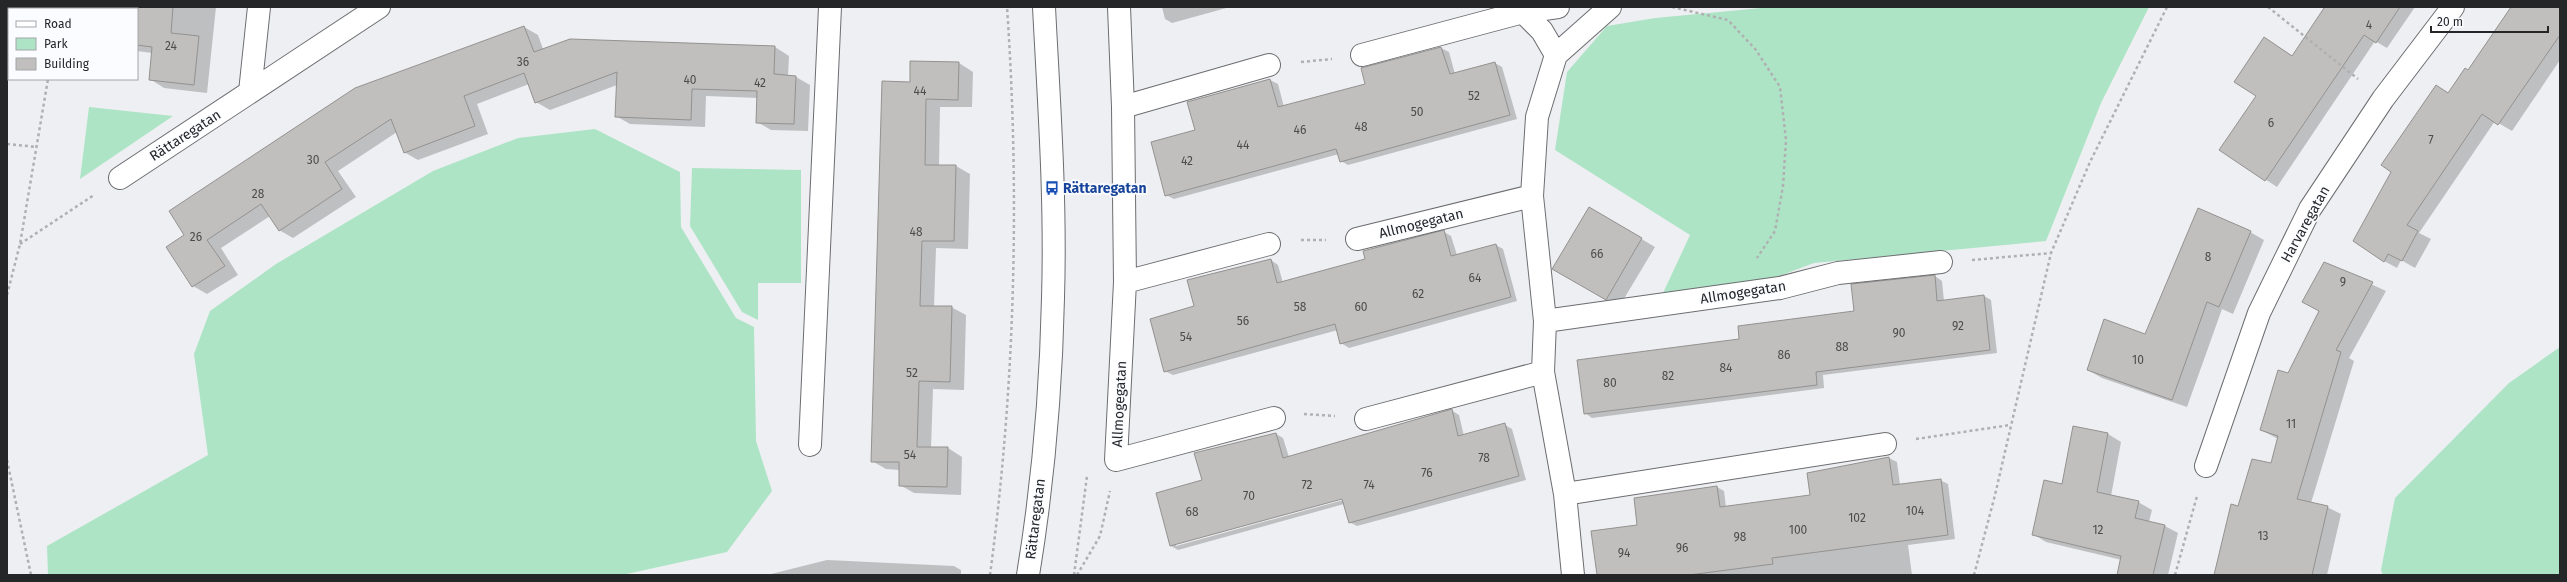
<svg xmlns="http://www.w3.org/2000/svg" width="2567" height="582" font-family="'Fira Sans',sans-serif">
<rect width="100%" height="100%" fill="#eeeff2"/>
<path fill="#aee4c6" d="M1772,7H2149L2101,103L2046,241L1814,263L1774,278L1663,293L1690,235L1555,150L1567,72L1607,26L1655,18Z
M89,107L173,116L80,179Z
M595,129L680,172L681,227L736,318L754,327L756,441L772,491L727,552L622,575H48L47,546L208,455L194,354L210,311L276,264L433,171L518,138Z
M692,168L801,170V283H758V320L742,312L690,226Z
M2560,347V575H2383L2381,570L2395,498L2509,383Z"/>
<path fill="#0003" fill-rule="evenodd" d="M126,7H216L207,93L164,88L150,79L152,53L137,51V9H125Z
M1162,7H1230L1172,23L1165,19Z
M2326,7H2415L2387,48L2375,41L2277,187L2221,150L2257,96L2264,38L2293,56Z
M2512,7H2560V60L2512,131L2495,121L2419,233L2431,239L2415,268L2401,260L2397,268L2384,261L2392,171L2436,86L2449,93L2468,72Z
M524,27L538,35L543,49L775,47L789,56L788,76L796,77L810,85L808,131L771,130L757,122L758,98L706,96L705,127L630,124L616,116L617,85L550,110L536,102L529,84L477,104L488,134L418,160L404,152L397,132L338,171L356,197L293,238L279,230L270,216L221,248L238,275L207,294L193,286L167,247Z
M1441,48L1449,52L1455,74L1495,63L1502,67L1517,119L1348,165L1341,161L1339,154L1174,199L1166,195L1197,130L1270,80L1278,84L1284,107L1366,85L1362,69Z
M959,63L973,72L972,107H940L939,166H956L970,174L968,249L936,248L934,307H951L966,315L964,390L933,389L931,448H948L962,457L961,495L914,493L900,485V470L886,469L872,461L911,83Z
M1589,208L1655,247L1619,307L1554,269Z
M1444,232L1451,236L1457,255L1496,245L1503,249L1517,301L1349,348L1341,343L1338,330L1173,375L1165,371L1196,307L1271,260L1278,265L1283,283L1367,260Z
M2250,232L2264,240L2233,314L2222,309L2187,407L2102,378L2088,370L2145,335Z
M2325,263L2386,291L2349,358L2354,361L2311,503L2327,507L2341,514L2327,575H2215L2238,507L2271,464L2278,439L2261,430L2320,311Z
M1935,276L1942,281L1944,301L1984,296L1991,300L1997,353L1823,375L1824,388L1592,418L1585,413L1740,340L1856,312Z
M1451,410L1459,415L1464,436L1505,425L1512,429L1526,480L1357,526L1349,522L1344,504L1178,550L1171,546L1203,481L1276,434L1283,438L1289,457ZM1346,497L1347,499L1176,546V544Z
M2108,434L2121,442L2111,496L2138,502L2152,510L2149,522L2165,526L2178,533L2168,575H2124L2122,560L2046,542L2033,534L2063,485Z
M1889,458L1897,462L1900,485L1940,480L1948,484L1955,539L1908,545L1912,575H1598L1639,526L1717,487L1724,491L1726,507L1811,496L1808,474Z
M827,560L954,566L961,570V575H767Z"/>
<path fill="#c1bfbd" stroke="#949290" d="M137,7H173L171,33L199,36L194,85L149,80L152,47L137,45Z
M2322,7H2400L2376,43L2364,35L2265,181L2219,150L2256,96L2234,82L2264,37L2292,56L2324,8Z
M2511,7H2560V35L2498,125L2482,114L2407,225L2418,231L2402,261L2388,254L2384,262L2353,241L2391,172L2381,165L2436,85L2448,93L2465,68L2468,70Z
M524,26L534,52L570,39L775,46L774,74L796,76L794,124L756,123L757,91L692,89L691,120L615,117L617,72L535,103L524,73L464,96L475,126L404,153L391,119L325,162L342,189L279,231L261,204L207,240L225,266L192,287L166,247L184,235L169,211L355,88Z
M1441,47L1450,74L1495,62L1510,115L1340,162L1336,149L1165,196L1151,142L1195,130L1187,102L1270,79L1278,107L1365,84L1361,68Z
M910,61L959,62L958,100L926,99L925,165H956L955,204L954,241H922L920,306H952L950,382L919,381L918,415L917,447H948L947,487L899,486V462H871L882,81L910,82Z
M1589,207L1642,238L1606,300L1552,269Z
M2198,208L2251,231L2219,307L2207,302L2172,400L2087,370L2104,319L2145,334Z
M1444,230L1451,256L1496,244L1511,297L1340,344L1335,324L1164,372L1150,319L1194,306L1187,280L1271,259L1277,283L1365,259L1363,251Z
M2324,262L2373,282L2336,350L2341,352L2297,499L2328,506L2312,575H2214L2231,504L2238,506L2252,459L2271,463L2278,436L2260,430L2278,370L2288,373L2319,311L2302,302Z
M1935,275L1937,301L1984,295L1990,350L1816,372L1817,385L1584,414L1577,360L1739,339L1738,326L1854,311L1851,284Z
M1452,409L1458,436L1505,423L1519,476L1349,523L1342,499L1170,546L1156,493L1202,480L1194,453L1276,433L1283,458Z
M2073,426L2108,433L2097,492L2139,501L2135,518L2165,525L2153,575H2117L2121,556L2032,535L2044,480L2062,484Z
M1889,457L1893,485L1941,479L1948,535L1772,558L1773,564L1689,575H1597L1591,531L1637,525L1634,498L1717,486L1720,507L1810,495L1807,473Z"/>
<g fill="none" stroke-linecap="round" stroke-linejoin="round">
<defs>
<path id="street" d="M1119,7L1123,107L1125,282L1116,460L1274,418
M1523,12L1542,31L1556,55
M1362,55L1523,12L1558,7
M250,92L259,7
M1123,107L1269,65
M120,178L379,7
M1357,239L1532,196
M1125,282L1269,244
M1545,321L1780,288L1838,273L1941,262
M1366,419L1543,372
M810,445L830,7
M2206,466L2259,313L2310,209L2383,99L2453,7
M1565,494L1885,444
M1028,575C1043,484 1051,390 1053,298C1056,201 1049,104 1044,7
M1573,575L1565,494L1543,372L1545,321L1532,196L1537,117L1556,55L1610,7"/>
</defs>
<use href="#street" stroke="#6c6d70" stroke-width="24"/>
<path stroke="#afb0b2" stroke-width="2.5" stroke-dasharray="3 3" stroke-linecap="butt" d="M1672,7L1728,20L1756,50L1780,87L1786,140L1783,186L1775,231L1757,258
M2268,7L2358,79
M57,9V7
M1301,62L1332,59
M7,144L37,147
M1301,240H1326
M20,244L94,195
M1972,260L2051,253
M7,295L20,244L48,79
M1304,414L1335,416
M1916,439L2010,425
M7,460L31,575
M990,575C1015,387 1020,197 1007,7
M1074,575L1087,476
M1077,575L1100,536L1110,491
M1974,575L1995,495L2051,253L2090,162L2167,7
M2175,575L2197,496"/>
<use href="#street" stroke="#fff" stroke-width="22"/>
</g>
<defs>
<symbol id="bus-bare" viewBox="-9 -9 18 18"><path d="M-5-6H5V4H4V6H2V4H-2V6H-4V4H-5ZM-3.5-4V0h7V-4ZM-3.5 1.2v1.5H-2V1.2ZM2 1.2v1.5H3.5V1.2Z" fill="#1a4fb4" stroke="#fbfcff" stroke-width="2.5" paint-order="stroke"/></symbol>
</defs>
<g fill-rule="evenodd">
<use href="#bus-bare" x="1042" y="178" width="20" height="20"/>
</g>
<g text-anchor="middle" stroke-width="3.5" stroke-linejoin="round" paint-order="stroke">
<g font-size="12" fill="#4c4c4c">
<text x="2369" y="29">4</text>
<text x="171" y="50">24</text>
<text x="523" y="66">36</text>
<text x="690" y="84">40</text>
<text x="760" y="87">42</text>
<text x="920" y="95">44</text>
<text x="1474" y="100">52</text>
<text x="1417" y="116">50</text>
<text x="2271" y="127">6</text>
<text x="1361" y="131">48</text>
<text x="1300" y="134">46</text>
<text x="2431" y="144">7</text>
<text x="1243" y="149">44</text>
<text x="313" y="164">30</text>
<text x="1187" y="165">42</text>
<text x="258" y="198">28</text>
<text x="916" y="236">48</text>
<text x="196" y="241">26</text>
<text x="1597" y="258">66</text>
<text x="2208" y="261">8</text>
<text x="1475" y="282">64</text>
<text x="2343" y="286">9</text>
<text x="1418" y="298">62</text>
<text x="1300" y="311">58</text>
<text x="1361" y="311">60</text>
<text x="1243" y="325">56</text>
<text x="1958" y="330">92</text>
<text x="1899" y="337">90</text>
<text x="1186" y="341">54</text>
<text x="1842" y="351">88</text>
<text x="1784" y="359">86</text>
<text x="2138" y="364">10</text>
<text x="1726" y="372">84</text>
<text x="912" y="377">52</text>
<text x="1668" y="380">82</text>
<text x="1610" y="387">80</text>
<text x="2291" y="428">11</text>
<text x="910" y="459">54</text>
<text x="1484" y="462">78</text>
<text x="1427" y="477">76</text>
<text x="1307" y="489">72</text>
<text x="1369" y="489">74</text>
<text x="1249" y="500">70</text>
<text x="1915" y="515">104</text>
<text x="1192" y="516">68</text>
<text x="1857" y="522">102</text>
<text x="1798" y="534">100</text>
<text x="2098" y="534">12</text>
<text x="2263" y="540">13</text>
<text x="1740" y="541">98</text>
<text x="1682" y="552">96</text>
<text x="1624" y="557">94</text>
</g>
<g font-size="14" fill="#252627" stroke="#fbfcff">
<text transform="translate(185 135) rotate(-33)" y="5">Rättaregatan</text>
<text transform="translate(1421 223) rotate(-14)" y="5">Allmogegatan</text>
<text transform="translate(2305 224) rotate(-61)" y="5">Harvaregatan</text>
<text transform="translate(1743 292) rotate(-9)" y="5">Allmogegatan</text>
<text transform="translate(1119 404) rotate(-87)" y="5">Allmogegatan</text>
<text transform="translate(1035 519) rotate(-83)" y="5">Rättaregatan</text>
</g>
<g font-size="14" font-weight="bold" fill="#164399" stroke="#fbfcff" text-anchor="start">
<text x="1063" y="193">Rättaregatan</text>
</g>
</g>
<rect width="2567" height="582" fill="none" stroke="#252627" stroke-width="16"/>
<rect x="8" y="8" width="130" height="72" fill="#fbfcff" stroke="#a5a6a9"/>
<rect x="16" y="21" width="20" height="6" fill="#ffffff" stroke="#a5a6a9"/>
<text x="44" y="28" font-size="12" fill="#252627">Road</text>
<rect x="16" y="38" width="20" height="12" fill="#aee4c6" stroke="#a5a6a9"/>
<text x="44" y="48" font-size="12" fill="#252627">Park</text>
<rect x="16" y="58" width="20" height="12" fill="#c1bfbd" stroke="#a5a6a9"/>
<text x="44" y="68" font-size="12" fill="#252627">Building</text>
<path d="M2431 26v6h117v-6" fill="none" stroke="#252627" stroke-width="2"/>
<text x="2437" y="26" font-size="12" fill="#252627" stroke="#fbfcff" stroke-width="3" paint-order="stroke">20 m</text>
</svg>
